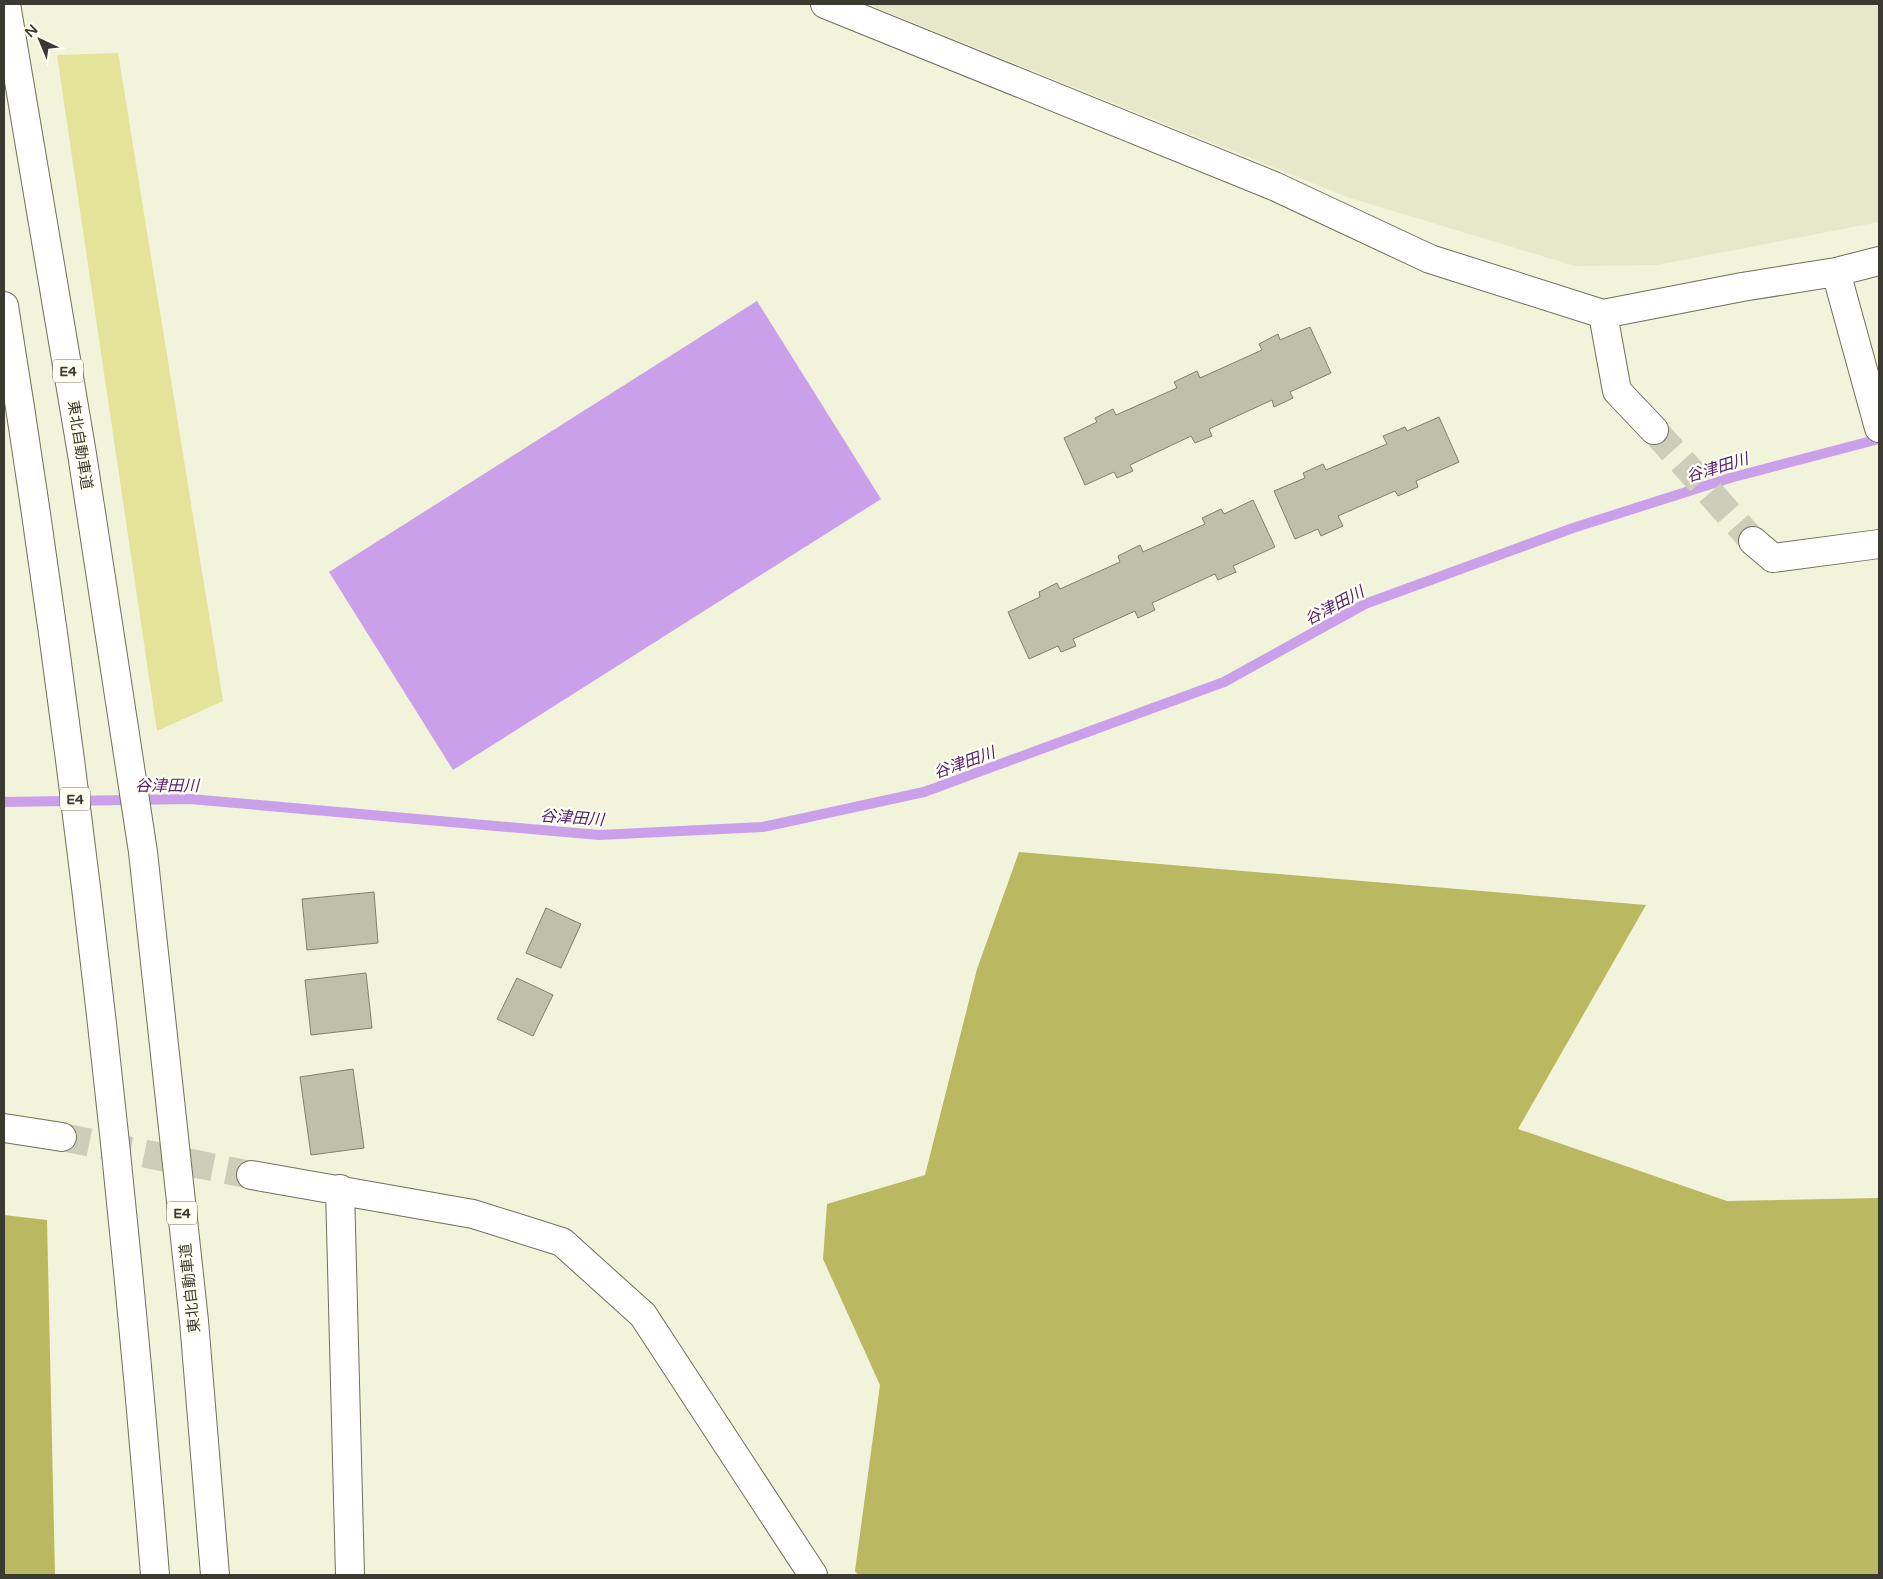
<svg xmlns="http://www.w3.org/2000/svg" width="1883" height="1579" font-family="'Varela Round','Noto Sans JP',sans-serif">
<rect width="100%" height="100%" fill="#f2f3db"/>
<path fill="#e7e7ca" d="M867,4H1879V222L1657,265L1575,266L1347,197Z"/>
<path fill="#e3e399" d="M118,53L223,701L157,731L57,55Z"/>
<path fill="#bab860" d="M1019,852L1646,905L1518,1129L1727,1201L1879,1198V1575H858L855,1571L880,1385L823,1259L827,1204L925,1175L977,969Z
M4,1215L47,1220L55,1575H4Z"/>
<path fill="#caa0ea" d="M757,301L881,499L453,770L329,572Z"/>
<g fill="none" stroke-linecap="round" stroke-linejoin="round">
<path stroke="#caa0ea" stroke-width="10" d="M4,802L190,799L599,835L763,827L924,792L1224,682L1365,604L1573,528L1730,478L1879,439"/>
</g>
<path fill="#c0c0aa" stroke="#80816c" d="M1310,327L1331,373L1290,392L1293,398L1274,407L1272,400L1209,429L1212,436L1195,443L1191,436L1130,465L1133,471L1117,478L1114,472L1085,485L1064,438L1097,422L1095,418L1113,409L1116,415L1177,388L1174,382L1197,371L1200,378L1262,350L1259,344L1278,334L1280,340Z
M1439,417L1459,462L1416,481L1418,487L1398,496L1395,491L1338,516L1343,526L1321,536L1318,529L1295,539L1274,491L1305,478L1303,473L1323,464L1326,470L1387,444L1383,436L1405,427L1407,431Z
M1253,500L1275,547L1233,566L1236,572L1218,580L1215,574L1152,603L1155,610L1138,618L1135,611L1073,639L1076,646L1061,652L1058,646L1029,659L1008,612L1040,597L1039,592L1057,583L1060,589L1120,562L1118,556L1140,545L1143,552L1205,524L1202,518L1221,509L1224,514Z
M374,892L378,943L307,950L302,899Z
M546,908L581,924L561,968L526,953Z
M366,973L372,1028L311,1035L305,980Z
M517,978L553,995L533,1036L497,1019Z
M353,1069L364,1148L311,1155L300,1077Z"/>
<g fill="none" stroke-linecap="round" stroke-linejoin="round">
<path stroke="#cdceb9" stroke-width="28" stroke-dasharray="28 14" stroke-linecap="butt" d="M1654,430L1753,541
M62,1137L251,1175"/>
<defs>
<path id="minor" d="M825,4L1274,186L1430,259L1603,314L1742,287L1836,272L1879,261
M1836,272L1879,428
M1603,314L1617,391L1654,430
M1753,541L1773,558L1879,544
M4,1128L62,1137
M251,1175L473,1214L562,1242L643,1315L813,1575
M340,1189L350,1575"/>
<path id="highway" d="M6,4L82,454L143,852L194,1321L215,1575
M4,306C72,727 121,1151 155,1575"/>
</defs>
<use href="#minor" stroke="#6f6f5b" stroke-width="30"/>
<use href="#highway" stroke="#6f6f5b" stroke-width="30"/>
<use href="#minor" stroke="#fff" stroke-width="28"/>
<use href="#highway" stroke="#fff" stroke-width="28"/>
</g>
<g text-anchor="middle" stroke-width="4.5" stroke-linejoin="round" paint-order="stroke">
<g fill="#fffff1" stroke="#75756b" stroke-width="1">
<rect x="53" y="359.5" width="30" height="23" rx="4"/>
<rect x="60" y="787.5" width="30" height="23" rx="4"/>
<rect x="167" y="1201.5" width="30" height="23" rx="4"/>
</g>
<g font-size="14" font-weight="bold" fill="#3a3a31">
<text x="68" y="376">E4</text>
<text x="75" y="804">E4</text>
<text x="182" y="1218">E4</text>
</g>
<g font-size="15" fill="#3a3a31" stroke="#fffff1">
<text transform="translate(80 445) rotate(81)" y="5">東北自動車道</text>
<text transform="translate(190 1288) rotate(-96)" y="5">東北自動車道</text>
</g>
<g font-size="16" font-style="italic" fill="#552075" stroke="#fffff1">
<text transform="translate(1717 467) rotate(-17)" y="6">谷津田川</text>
<text transform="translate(1334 605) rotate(-28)" y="6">谷津田川</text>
<text transform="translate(964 762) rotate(-20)" y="6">谷津田川</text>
<text x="167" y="791">谷津田川</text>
<text transform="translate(572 817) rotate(4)" y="6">谷津田川</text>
</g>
</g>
<rect width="1883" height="1579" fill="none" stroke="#3a3a31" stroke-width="10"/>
<g transform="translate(40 40) rotate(316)" stroke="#fffff1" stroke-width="4" paint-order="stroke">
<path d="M0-4L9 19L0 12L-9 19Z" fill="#3a3a31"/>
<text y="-8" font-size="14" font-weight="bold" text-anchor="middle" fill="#3a3a31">N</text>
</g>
</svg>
